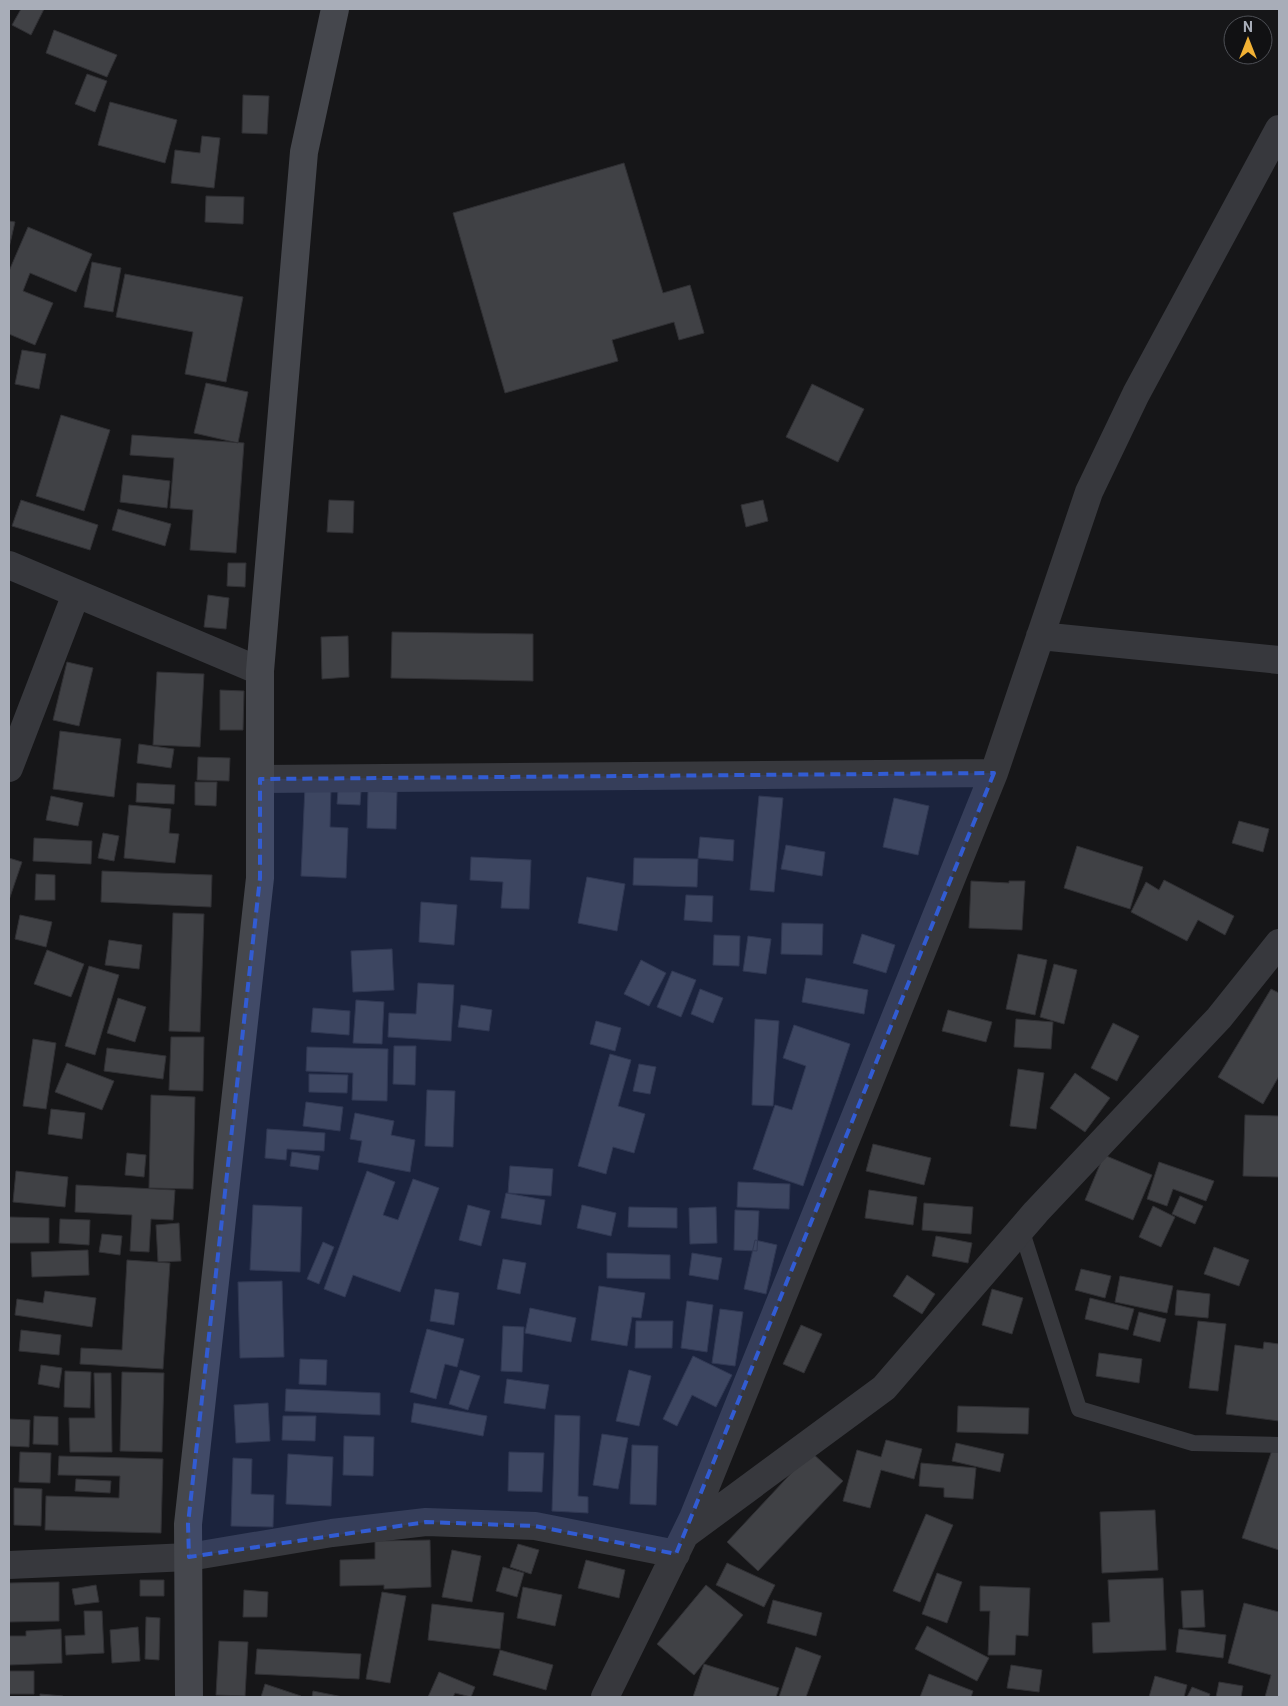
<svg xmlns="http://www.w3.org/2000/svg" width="1288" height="1706" font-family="Roboto,sans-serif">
<rect width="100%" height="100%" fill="#161618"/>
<path fill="#404145" stroke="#303034" d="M21,9H44L31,35L12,25Z
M54,30L117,55L107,77L46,53Z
M87,74L107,81L95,112L75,104Z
M243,95L269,96L267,134L242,133Z
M110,102L177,120L165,163L98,145Z
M202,136L220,138L214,188L171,183L175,150L200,153Z
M624,163L663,293L690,285L704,333L679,340L674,322L612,340L618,361L505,393L453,213Z
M206,196L244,197L243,224L205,222Z
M9,221L15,222L9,248Z
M28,227L92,254L76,292L30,273L23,291L53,303L35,345L9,334V271Z
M92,262L121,268L113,312L84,307Z
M125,274L243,297L226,382L185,374L193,332L116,317Z
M22,350L46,354L39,389L15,384Z
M206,383L248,392L238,443L194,433Z
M812,384L864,409L838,462L786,437Z
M61,415L110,430L84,511L36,496Z
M132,435L244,443L236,553L190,550L193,510L170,508L174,458L130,455Z
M123,475L170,481L167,508L120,502Z
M21,500L98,525L90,550L12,526Z
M329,500L354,501L353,533L327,532Z
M763,500L768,521L746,527L741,505Z
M118,509L171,524L165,546L112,530Z
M228,563H246L245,587L227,586Z
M208,595L229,598L226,629L204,627Z
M392,632L533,634V681L391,678Z
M348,636L349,677L322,679L321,637Z
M67,662L93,668L79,726L53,720Z
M157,672L204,674L200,747L153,745Z
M220,690L244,691L243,730H220Z
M60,731L121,739L114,797L53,789Z
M139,744L174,749L171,768L137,763Z
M198,757L230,758L229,781L197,780Z
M195,782H217L216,806L195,805Z
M137,783L175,785L174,804L136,802Z
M305,786L331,787L330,827L348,828L346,878L301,876Z
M338,790L361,791L360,805L337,804Z
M368,791L397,792L396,829L367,828Z
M51,796L83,803L78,826L46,820Z
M759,796L783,798L774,892L750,890Z
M894,798L929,806L918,855L883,847Z
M129,805L171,809L169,833L179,834L175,863L124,858Z
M1239,821L1269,829L1263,852L1232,843Z
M103,833L119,836L114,861L98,858Z
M700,837L734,840L733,861L698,858Z
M34,838L92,841L91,864L33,861Z
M786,845L825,852L822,876L781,869Z
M1077,846L1143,867L1130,909L1064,888Z
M471,857L531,860L529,909L501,908L503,882L470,880Z
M9,858L22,862L9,900Z
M634,858L698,859L697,887L633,885Z
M102,871L212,875L211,907L101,902Z
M36,874L55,875V900H35Z
M587,877L625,884L617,931L578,923Z
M1164,880L1234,916L1225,935L1198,920L1187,941L1131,912L1146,882L1159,890Z
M971,881L1009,883V881H1025L1022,930L969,928Z
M686,895L713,896L712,922L684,920Z
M421,902L457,905L454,945L419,942Z
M173,913L204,914L200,1032L169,1031Z
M20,915L52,922L46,947L15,939Z
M782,923L823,924L822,955L781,954Z
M862,934L895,945L886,973L853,963Z
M714,935L740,936L739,966L713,965Z
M748,936L771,939L766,974L743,971Z
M109,940L142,945L139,969L105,965Z
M392,949L394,990L353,992L351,951Z
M47,950L84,964L71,997L34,984Z
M1018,954L1047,960L1035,1015L1006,1009Z
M641,960L666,973L649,1006L624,994Z
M1054,964L1077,970L1064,1024L1040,1017Z
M89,966L119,975L95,1055L65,1046Z
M672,971L696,980L681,1017L657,1007Z
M806,978L868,990L864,1014L802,1002Z
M418,983L454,985L451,1041L388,1037L389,1013L416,1014Z
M700,989L723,998L713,1023L691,1014Z
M1271,989L1279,993V1076L1263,1104L1218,1077Z
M118,998L146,1007L135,1042L107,1033Z
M356,1000L384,1002L382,1044L353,1043Z
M461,1005L492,1010L489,1031L458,1027Z
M313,1008L350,1011L349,1035L311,1032Z
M948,1010L992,1022L986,1042L942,1031Z
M755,1019L779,1021L773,1106L752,1105Z
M1016,1019L1053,1022L1051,1049L1014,1047Z
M596,1021L621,1028L615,1051L590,1044Z
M1113,1023L1139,1036L1117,1081L1091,1068Z
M794,1025L850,1044L803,1186L753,1169L775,1105L792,1110L806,1066L783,1058Z
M171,1037H204L203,1091L169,1090Z
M33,1039L56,1043L46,1109L23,1106Z
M394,1046H416L415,1085L393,1084Z
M307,1047L388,1049L387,1101L352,1100L353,1073L306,1071Z
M107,1048L166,1056L163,1079L104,1071Z
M610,1054L631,1060L618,1106L645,1114L634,1153L613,1147L606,1174L578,1166Z
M67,1063L114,1081L102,1110L55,1092Z
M639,1064L656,1067L650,1094L633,1091Z
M1018,1069L1044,1073L1036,1129L1010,1126Z
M1075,1073L1110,1098L1085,1132L1050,1108Z
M309,1074L348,1075L347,1093L309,1092Z
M427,1090L455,1091L453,1147L425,1146Z
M151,1095L195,1097L193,1189L149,1188Z
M306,1102L343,1107L340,1131L303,1126Z
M51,1109L85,1113L82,1139L48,1134Z
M355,1113L394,1121L391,1135L415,1140L410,1172L358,1162L362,1141L350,1139Z
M1245,1115L1279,1116V1177L1243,1176Z
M267,1129L325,1133L324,1151L287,1149L286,1160L265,1158Z
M873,1144L931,1158L924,1185L866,1171Z
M292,1152L320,1156L318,1170L290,1166Z
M127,1153L146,1155L144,1177L125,1175Z
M1104,1155L1152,1175L1133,1220L1085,1200Z
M1159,1162L1214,1181L1206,1201L1173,1189L1167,1206L1147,1199Z
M510,1166L553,1169L551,1196L508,1193Z
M16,1171L68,1177L65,1207L13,1202Z
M367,1171L395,1182L383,1215L398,1220L413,1179L439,1188L400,1292L353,1275L345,1297L324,1289Z
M738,1182L790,1184L789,1209L737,1207Z
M76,1185L175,1190L173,1220L151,1219L149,1252L130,1251L132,1215L75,1212Z
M869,1190L917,1197L913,1225L865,1218Z
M506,1193L545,1200L541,1225L501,1218Z
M1180,1196L1203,1206L1195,1224L1172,1214Z
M924,1203L973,1207L971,1234L922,1230Z
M253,1205L302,1207L300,1272L250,1270Z
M468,1205L490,1211L481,1246L459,1240Z
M582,1205L616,1213L611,1236L577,1228Z
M1153,1206L1175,1217L1161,1247L1139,1237Z
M629,1207L677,1208V1228L628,1227Z
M716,1207L717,1243L690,1244L689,1208Z
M735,1210L759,1211L757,1251L734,1250Z
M9,1217L49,1218V1243H9Z
M60,1219L90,1220L89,1245L59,1243Z
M179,1223L181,1261L158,1262L156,1225Z
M102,1234L122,1236L120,1255L99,1252Z
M936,1236L972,1243L968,1263L932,1256Z
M755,1240L777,1245L766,1294L744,1289Z
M323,1242L334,1247L319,1284L307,1279Z
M1214,1247L1249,1260L1239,1286L1204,1274Z
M88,1250L89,1275L32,1277L31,1252Z
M607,1253L670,1255V1279L607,1278Z
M692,1253L722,1258L718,1280L689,1275Z
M503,1259L526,1263L520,1294L497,1289Z
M127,1260L170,1263L163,1369L80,1364L81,1348L122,1350Z
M1081,1269L1111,1276L1105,1298L1075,1290Z
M907,1275L935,1294L922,1314L893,1296Z
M1120,1276L1173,1286L1167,1313L1115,1302Z
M282,1281L284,1357L240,1358L238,1282Z
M599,1286L645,1293L641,1318L632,1317L627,1346L591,1340Z
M435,1289L459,1293L454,1325L430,1321Z
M992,1289L1023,1298L1012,1334L982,1325Z
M1177,1290L1210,1294L1208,1318L1175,1315Z
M45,1291L96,1298L92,1327L15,1315L17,1299L43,1303Z
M1090,1298L1134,1309L1128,1330L1085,1319Z
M687,1301L713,1305L707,1352L681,1348Z
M530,1308L576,1318L571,1342L525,1333Z
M720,1309L743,1312L735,1366L712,1363Z
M1139,1312L1166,1319L1160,1342L1133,1335Z
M636,1321H673L672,1348H635Z
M1198,1321L1226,1324L1218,1391L1189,1388Z
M801,1325L822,1334L804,1373L783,1364Z
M503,1326L524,1327L522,1372L501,1371Z
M427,1329L464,1339L457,1367L445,1364L436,1399L410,1392Z
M21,1330L61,1335L59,1355L19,1351Z
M1264,1342L1279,1344V1421L1226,1414L1235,1345L1263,1349Z
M1099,1353L1142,1359L1139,1383L1096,1376Z
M693,1356L732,1375L716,1407L692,1395L677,1426L663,1419Z
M300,1359L327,1360L326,1385L299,1384Z
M41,1365L62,1368L59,1388L38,1384Z
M460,1370L480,1376L468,1410L449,1404Z
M629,1370L651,1376L639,1426L616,1421Z
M65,1371L91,1372L90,1408L64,1407Z
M122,1372L164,1373L162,1452L120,1451Z
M94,1373H111L112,1452H70L69,1418H95Z
M507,1379L549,1385L545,1409L504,1403Z
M286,1389L380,1393V1415L285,1411Z
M268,1403L270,1441L236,1443L234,1405Z
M414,1403L487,1416L483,1436L411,1422Z
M958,1406L1029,1408L1028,1434L957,1432Z
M555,1415L580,1416L578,1496L588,1497V1513L552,1511Z
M34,1416L58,1417V1445L33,1444Z
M283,1416H316L315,1441L282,1440Z
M9,1419L30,1420L29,1447L9,1446Z
M602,1434L628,1438L618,1489L593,1485Z
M344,1436L374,1437L373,1476L343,1475Z
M886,1440L922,1449L914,1479L881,1470L870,1508L843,1501L857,1450L881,1457Z
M956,1443L1004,1454L1000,1472L952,1461Z
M632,1445L658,1446L656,1505L630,1504Z
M1272,1450L1279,1452V1550L1242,1538Z
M20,1452L51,1453L50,1483L19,1482Z
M509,1452L544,1453L542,1492L508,1491Z
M811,1452L843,1481L758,1571L727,1542Z
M288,1454L333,1457L331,1506L286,1504Z
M59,1456L163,1459L161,1533L45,1530L46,1496L119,1498L120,1476L58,1475Z
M233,1458L252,1459L251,1494L274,1495L273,1527L231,1526Z
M921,1463L976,1468L973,1499L944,1497V1488L919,1486Z
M76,1479L111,1481L110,1493L75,1491Z
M14,1488L42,1489L41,1526L14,1525Z
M1155,1510L1158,1570L1102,1573L1100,1512Z
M926,1514L953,1525L920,1602L893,1591Z
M430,1540L431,1587L384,1589V1585L340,1586V1560L375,1559V1541Z
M518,1544L539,1550L531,1574L510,1567Z
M452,1550L481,1556L472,1602L442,1597Z
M586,1560L625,1570L619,1598L578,1588Z
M727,1563L775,1585L764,1607L716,1585Z
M503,1567L524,1573L517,1597L496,1591Z
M937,1573L962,1582L947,1623L922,1614Z
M1163,1578L1166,1650L1093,1653L1092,1623L1110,1622L1108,1580Z
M140,1580H164V1596H140Z
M59,1582V1621L9,1622V1583Z
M96,1585L99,1602L75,1605L72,1589Z
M706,1585L743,1615L694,1675L657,1644Z
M980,1586L1030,1588L1028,1636L1016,1635L1015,1655H988L990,1611H980Z
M523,1587L562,1595L555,1626L517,1618Z
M244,1590L268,1592L267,1617H243Z
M1203,1590L1205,1627L1183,1628L1181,1591Z
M382,1592L406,1596L390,1683L366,1679Z
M773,1600L822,1613L816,1636L767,1623Z
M1244,1603L1279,1612V1697H1265L1271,1675L1228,1663Z
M432,1604L504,1613L500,1649L428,1640Z
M84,1611H102L104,1653L66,1655L65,1636L85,1635Z
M146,1617L160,1618L159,1660L145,1659Z
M927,1626L989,1658L977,1681L915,1649Z
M138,1627L140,1661L112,1663L110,1630Z
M61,1629L62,1663L9,1665V1636H26V1631Z
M1179,1629L1226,1635L1223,1658L1176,1652Z
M219,1641L248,1642L245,1696L216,1695Z
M796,1647L821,1656L806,1697H779Z
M257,1649L361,1654L359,1679L255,1674Z
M500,1650L553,1665L546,1690L493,1675Z
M704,1664L779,1688L776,1697H693Z
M1011,1665L1042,1670L1039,1692L1007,1688Z
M9,1671H34V1694H9Z
M439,1672L475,1687L471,1697L455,1693L453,1697H428Z
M929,1674L973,1691L971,1697H920Z
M1155,1676L1187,1685L1184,1697H1149Z
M1219,1682L1243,1686L1241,1697H1216Z
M265,1684L301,1696V1697H261Z
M1192,1687L1210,1694L1209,1697H1187Z
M313,1691L343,1697H312Z
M40,1694L63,1696V1697H40Z"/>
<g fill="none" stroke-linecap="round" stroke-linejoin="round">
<path stroke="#37383d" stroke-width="16" d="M1021,1229L1079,1409L1193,1443L1279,1445"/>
<path stroke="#37383d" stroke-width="28" d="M9,565L260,671
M1040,636L1279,660
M9,768L76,594
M260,779L994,773L1089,492L1136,394L1279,129
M686,1534L884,1388L1036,1212L1219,1018L1279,943
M9,1565L189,1557L332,1533L426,1522L535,1526L676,1554
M605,1697L693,1518L994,773"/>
<path stroke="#45474d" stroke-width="28" d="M189,1697L188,1524L260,878V671L304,152L335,9"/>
</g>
<path fill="#325cd3" fill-opacity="0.2" stroke="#325cd3" stroke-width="4" stroke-dasharray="10 6" stroke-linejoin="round" d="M994,773L676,1554L535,1526L426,1522L189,1557L188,1524L260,878V779Z"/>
<rect width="1288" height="1706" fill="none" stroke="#a8adb8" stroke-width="20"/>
<g transform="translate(1248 40)"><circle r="24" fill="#111113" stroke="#4d4f55"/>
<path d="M0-4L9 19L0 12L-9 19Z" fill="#f2b134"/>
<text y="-8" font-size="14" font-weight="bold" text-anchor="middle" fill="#a8adb8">N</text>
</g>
</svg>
